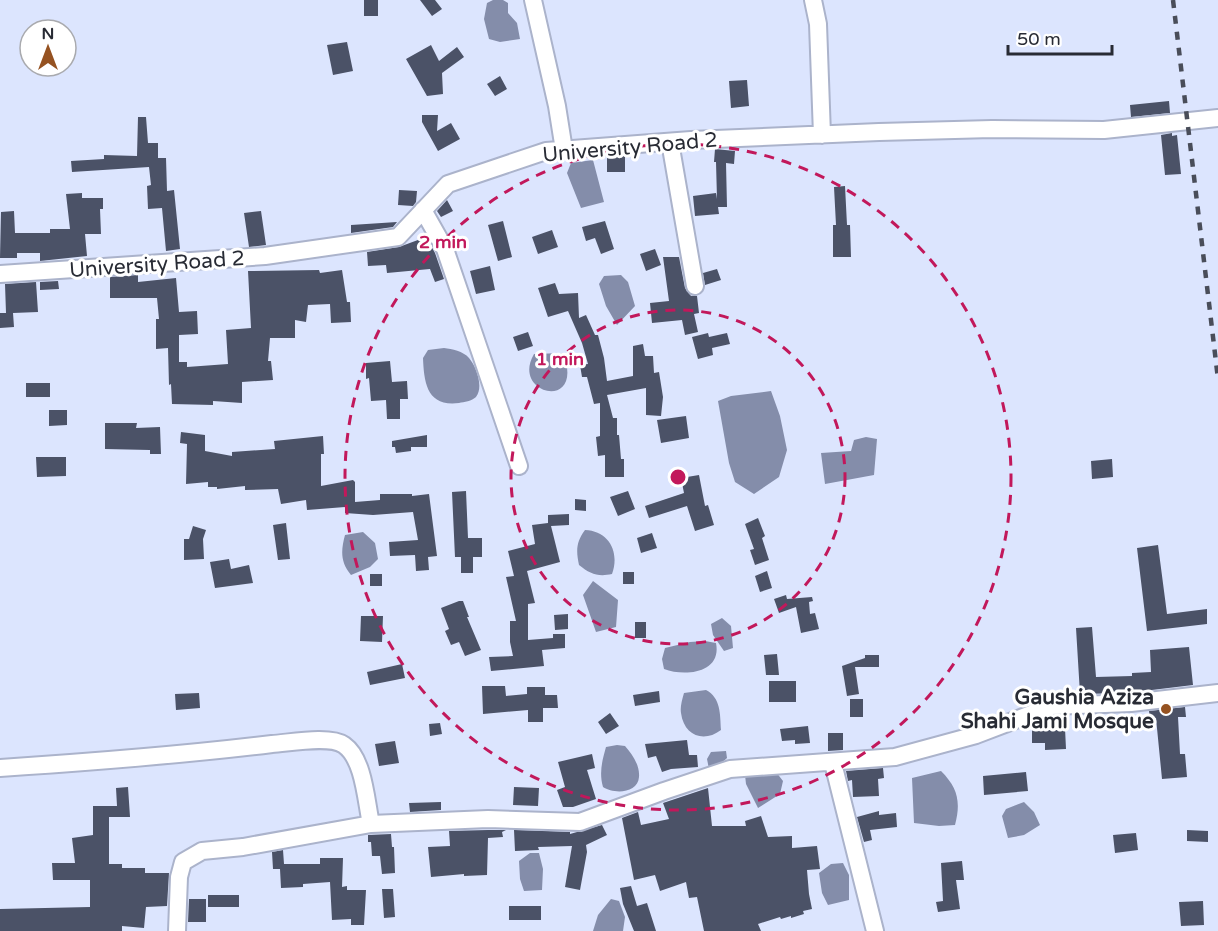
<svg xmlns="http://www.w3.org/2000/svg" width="1218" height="931" font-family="'Varela Round',sans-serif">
<rect width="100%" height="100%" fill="#dce5fe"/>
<path fill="#848daa" d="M493,0H503L508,3V13L517,23L520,39L500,42L489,39L484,19L487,3Z
M593,160L604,202L581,208L567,173L571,163Z
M621,275L628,282L635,306L617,325L606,306L599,284L604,276Z
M444,348C452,349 463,351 469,358C476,366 484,387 476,397C472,401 464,402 459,403C427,407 424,383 423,358L428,350Z
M563,353C586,412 510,395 534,354Z
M771,391L780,416L787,450L779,477L754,494L735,482L729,463L718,401L731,396Z
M866,437L877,439L874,475L825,484L821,453L851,451L854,440Z
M585,530C609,531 620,552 612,574C598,577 590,574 579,565C576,551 576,542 585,530Z
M363,532L375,543L378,559L370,567L351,575C340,562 341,550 345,535Z
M593,581L618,600L616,627L596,632L583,595Z
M722,618L731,626L733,648L724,651L713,635L711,624Z
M705,641L716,643C722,673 685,677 664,669L662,659L665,648L690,642Z
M706,690C721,698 720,714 721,730C704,743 684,736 681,713C680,707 682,700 684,693Z
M617,745L625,746C632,754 640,765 639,777C638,794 613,794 603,787C599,773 602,761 606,747Z
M726,751L727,758L715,769H709L707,759L711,752Z
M941,771C958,788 961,802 955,825L939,826L914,823L912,778Z
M776,772L783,781L780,794L758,808L746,784L745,775Z
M1024,802L1034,812L1040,825L1024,835L1008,838L1002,816L1006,809Z
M530,853H539L543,869L542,890L524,891L520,879L519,861Z
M843,863L849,875V900L828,905L822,893L819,873L831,864Z
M611,899L619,901L625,917L623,931H593L598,915Z"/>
<path fill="#4b5267" d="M364,0H378V16H364Z
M420,0H435L442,9L432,16Z
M347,42L353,71L333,75L327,45Z
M431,45L439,61L457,47L464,57L442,73L443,94L427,96L406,59Z
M500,76L507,89L495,96L487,84Z
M747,80L749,106L731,108L729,81Z
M1169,101L1170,113L1131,117L1130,105Z
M422,115H438L437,131L451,123L460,139L438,151L422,122Z
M138,117H146L148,143H158V158H166L167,191L174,190L180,249L166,251L162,208L148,209L147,186L151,185L149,167L72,172L71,161L104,159V155L137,156Z
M1172,133V136L1177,135L1181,174L1165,175L1161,135Z
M715,149L735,151L734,164L726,163L727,207H718L719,214L695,216L693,196L716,193L717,199L716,162H714Z
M625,156V172H607V157Z
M845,186L847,225H850L851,257H833V225H836L834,187Z
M399,190L417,191L416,202L413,206L398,205Z
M82,193V198H103V209H100L101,234H85L87,256L40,261V253H17V258H0L1,212L14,211L15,233H50V229H70L66,194Z
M447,200L453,211L441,217L437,211Z
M261,211L266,245L249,247L244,213Z
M503,221L512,257L498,261L488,225Z
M605,221L614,249L601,254L595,238L586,241L582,227Z
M397,222L393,227L351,233V225Z
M552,230L558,247L538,254L532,237Z
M426,237L435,253L444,279L435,282L430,269L387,273L386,265L368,266L367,252L399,247Z
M655,249L661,265L646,271L640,254Z
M663,257H679L685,288L691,296H697L699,313L694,314L698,332L685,335L682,320L652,323L650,303L669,301Z
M490,266L495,290L476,294L470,271Z
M717,269L721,280L705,285L703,273Z
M319,270L320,273L342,270L347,302H350L351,322L331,323L330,304L308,305L306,322L295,320V338H270L268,361H271L273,380L242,382V403L213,401V405L172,404L171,384L169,385L168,348L156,349V319H159L157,298H110V277L138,275V282L176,278L179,312L197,311L198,334L179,335V362H187V367L228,364L226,330L251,328L248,271Z
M58,281L59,289L40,290V282Z
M36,282L38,312L13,313L14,327L0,328V313H6L5,284Z
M555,283L559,294L578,293L579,318L586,315L595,335H598L604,358L607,381L633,376V346L643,344L645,356H653L654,373L659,372L663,397L661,416L646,415V388L607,395L613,418H617V435H619L621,459H624V477H605V455L598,456L596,437L600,436V403L594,404L587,377H582L580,365L588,364L582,343L568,311L548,317L538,288Z
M528,332L533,346L518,351L513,337Z
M708,333L709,337L727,333L730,344L712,348L713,355L698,359L692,337Z
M390,361L392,382L407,381L408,399H400V419H387L386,400L371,401L369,378L366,379V363Z
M26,383H50V397H26Z
M49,410H67V425L49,426Z
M686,416L689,438L661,443L657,420Z
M105,423H137L136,428L160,427L161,454H150V450L105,449Z
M181,432L205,435V451L232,456V452L275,449L274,441L323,436L324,454H321V486L353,480L355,482V502L380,500V494H412V496L429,494L437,556L428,557L429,570L416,571L415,555L390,556L389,542L418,540L413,512L373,515L345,513V507L307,510L306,500L281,504L278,489L245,490V486L217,489V487H208V482L186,484L187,444L180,443Z
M427,435V447H411V451L396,453L395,447H392V441Z
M36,457H66V476L37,477Z
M1112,459L1113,477L1092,479L1091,461Z
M699,475L705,506L708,505L714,525L695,531L687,506L649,518L645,506L684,493L681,478Z
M466,491L468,538H482V557H473V573H461V557H455L452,492Z
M628,491L635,509L618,516L610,497Z
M575,499L586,500V511L575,510Z
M569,514V525L551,526L560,562L527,571L535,603L528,604V640L553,638V634H565V648L542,650L544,666L491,671L489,657L513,656L510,642V621H516L506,577L514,576L508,551L535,544L532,525L548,523V515Z
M758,518L765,536L762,538L769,560L755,565L750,550L754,549L745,524Z
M286,523L290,559L278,560L273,525Z
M193,526L206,530L203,539L204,559L184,560V539H189Z
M652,533L657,548L641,553L637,538Z
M1158,545L1167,614L1207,609V624L1147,631L1137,548Z
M229,559L231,569L249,565L253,583L215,588L210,562Z
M767,571L772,588L760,592L755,576Z
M623,572H634V584H623Z
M370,574H382V586H370Z
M786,595L787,599L812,597L813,601L809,602L810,614L815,613L819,629L801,633L796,607L779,613L774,599Z
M459,601H463L469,617H467L481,650L465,656L459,642L451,645L445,631L449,629L441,608Z
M568,614V629L555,630L554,615Z
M361,616H383L382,642L360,641Z
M635,622H646V638H635Z
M1092,627L1096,677L1132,676V673L1151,672L1150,650L1189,647L1193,685L1127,693L1080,694L1076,628Z
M777,654L779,675H766L764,655Z
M865,655H879V667H855L859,694L847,696L842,666L865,658Z
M402,664L405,678L370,685L367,672Z
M769,681H796V702H769Z
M482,686H505L506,696L527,694V687H545V695H557L558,708H543V722H528V710L483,714Z
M659,691L660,702L635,706L633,695Z
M199,693L200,708L176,710L175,694Z
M850,699H863V717H850Z
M1185,707L1186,717H1178L1180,754H1185L1187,777L1162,779L1156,718L1150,719L1149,711Z
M610,713L619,726L606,734L598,722Z
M1054,716H1059L1062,729L1065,728L1066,749L1045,750V743H1032V730H1042L1040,722Z
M440,723L442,734L430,736L429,724Z
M808,726L810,743L795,744V740L782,741L780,729Z
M828,733H843V750L828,751Z
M687,740L689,755H697L698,767L671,769L662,772L656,756L648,758L645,744Z
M395,741L399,763L379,766L375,744Z
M592,754L595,768L587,770L596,799L573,807H563L557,790L565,787L558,762Z
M883,768L884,778L878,779L879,796L853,797L852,780L848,781L846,771Z
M1026,772L1028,791L984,795L983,776Z
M128,787L130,817H109V864H122V868H145V873H169L167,906L146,907L144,928L122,926V931H0V909L90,907V880H53L52,863H75L72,838L93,835V806H117L116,788Z
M514,787L539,788L538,806L513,805Z
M708,788L712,826H746L745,821L761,816L768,837L792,836V848L817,846L820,869L807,870L809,894L812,909L803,911L804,914L791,918V916L781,919L780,917L758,924L761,931H704L697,897L689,898L686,882L660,891L655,875L634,880L622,818L638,812L641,825L669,819L663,803Z
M441,802V810L410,812L409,803Z
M879,811V815L896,813L897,827L870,830L872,840L864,842L857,817Z
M602,825L607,835L586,845L587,852L580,890L565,887L572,846L538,847L539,850L515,851L514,830L570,832V834Z
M488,830H506L502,832L503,837L488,838L487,875L464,876V874L431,877L428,847L450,846L449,831Z
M1187,830L1208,831V842L1187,841Z
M1136,833L1138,850L1115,853L1113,835Z
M391,834L392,847H394L395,873L382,874L380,856H372L371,842H368V835Z
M283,850L284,864H320V858H343L342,887L347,886V890H366L364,925H351V919L332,920L330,882L303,884V887L281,888L280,869H273L272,852Z
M962,861L964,880H956L960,909L938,912L936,902L943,901L941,863Z
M631,886L637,906L647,903L656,931H634L623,904L620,888Z
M382,889H393L395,917L384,918Z
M208,895H239V907H208Z
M189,899H206V922H188Z
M1203,901L1204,925L1181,926L1179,902Z
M509,906H541V920H509Z"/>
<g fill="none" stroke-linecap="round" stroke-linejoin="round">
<defs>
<path id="minor" d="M533,0L557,106L564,150
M813,0L818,24L822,135
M670,142L695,286
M423,210L445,249L519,466
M0,274L265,256L398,237L448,184L546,151L691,140L879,132L992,129L1104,130L1218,118
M833,763L875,931
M0,768C91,762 182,755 272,744C289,743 330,735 344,745C364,759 366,801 371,824L488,819L580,822L664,791L730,769L895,757L976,735L1052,706L1131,703L1218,693
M177,931L179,877L183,862L202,851L243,847L371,824"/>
</defs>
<use href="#minor" stroke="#abb3cb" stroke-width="20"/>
<use href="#minor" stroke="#fff" stroke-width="16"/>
<path stroke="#494d59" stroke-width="4.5" stroke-dasharray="8 8" stroke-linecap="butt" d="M1173,0L1218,379"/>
</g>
<g fill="none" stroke="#c2185b" stroke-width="3" stroke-dasharray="10 8">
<circle cx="678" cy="477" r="167"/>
<circle cx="678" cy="477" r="333"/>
</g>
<circle fill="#955221" stroke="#fff" stroke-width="2" cx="1166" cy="709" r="6"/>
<g text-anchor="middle" stroke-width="6" stroke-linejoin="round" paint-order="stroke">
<g font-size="21" fill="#282b34" stroke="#fff">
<text transform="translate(630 147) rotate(-5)" y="7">University Road 2</text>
<text transform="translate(157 264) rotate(-4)" y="7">University Road 2</text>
</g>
<g font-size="21" font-weight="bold" fill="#282b34" stroke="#fff" text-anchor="end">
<text x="1154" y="704">Gaushia Aziza<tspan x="1154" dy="24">Shahi Jami Mosque</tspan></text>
</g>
</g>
<circle cx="678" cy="477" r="9" fill="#c2185b" stroke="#fff" stroke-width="3"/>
<g font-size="18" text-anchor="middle" font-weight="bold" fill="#c2185b" stroke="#fff" stroke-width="6" stroke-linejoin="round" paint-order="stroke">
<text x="443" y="248">2 min</text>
<text x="560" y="365">1 min</text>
</g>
<g transform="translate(48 48)"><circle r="28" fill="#ffffff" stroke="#a9aaae" stroke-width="1.5"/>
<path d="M0-4.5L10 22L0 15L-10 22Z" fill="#955221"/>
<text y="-9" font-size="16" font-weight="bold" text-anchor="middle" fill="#282b34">N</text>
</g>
<path d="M1008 45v9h104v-9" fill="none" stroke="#282b34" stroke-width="3"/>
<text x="1017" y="45" font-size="18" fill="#282b34" stroke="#ffffff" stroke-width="4.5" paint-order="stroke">50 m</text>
</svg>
